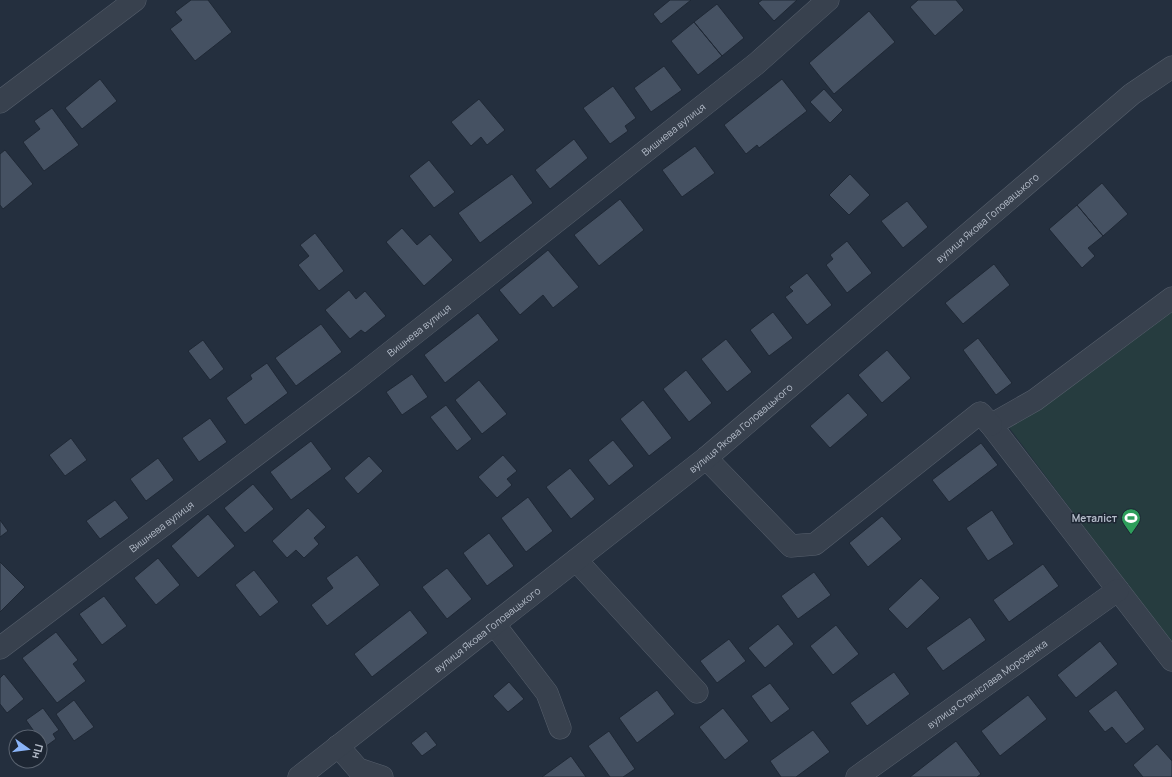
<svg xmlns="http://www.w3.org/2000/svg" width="1172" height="777" font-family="Manrope,sans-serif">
<rect width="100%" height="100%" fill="#242f3e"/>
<path fill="#263c3f" d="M1172,307V644L1008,426Z"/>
<path fill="#455162" stroke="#1f2835" d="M191,0H208L232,32L195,61L170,29L182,20L175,12Z
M670,0H691L661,24L653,14Z
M762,0H797L774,21L758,3Z
M918,0H956L964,10L935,36L910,7Z
M717,4L744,38L722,56L694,22Z
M869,11L895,42L834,94L809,63Z
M694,22L722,56L698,75L671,41Z
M664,66L682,90L651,112L634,88Z
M100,79L117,101L82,129L65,108Z
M782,79L807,111L759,148L757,145L746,154L724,125Z
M613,86L636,118L625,126L628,131L610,144L583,108Z
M824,89L843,110L830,123L810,102Z
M479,99L505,130L487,145L481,137L471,146L451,122Z
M52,108L79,145L44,171L23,142L40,129L34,121Z
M574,139L588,158L550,189L535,170Z
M695,146L715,173L682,197L662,170Z
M5,150L33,184L3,209L0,205V154Z
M429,160L455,192L434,208L409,176Z
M512,174L533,203L480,243L458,213Z
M850,174L870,195L849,215L829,195Z
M1102,183L1128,214L1103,236L1077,205Z
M620,199L644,230L599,266L574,235Z
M907,201L928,227L903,248L881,221Z
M1077,205L1103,236L1088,248L1095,256L1082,268L1049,229Z
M402,228L417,245L430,234L453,260L424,286L386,242Z
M315,233L344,271L319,291L298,265L309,256L300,245Z
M847,241L872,273L847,293L826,265L833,259L830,255Z
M548,250L579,287L553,308L543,295L520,315L499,290Z
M994,264L1010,285L963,324L945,303Z
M807,273L832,305L807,325L785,297L793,291L789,287Z
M349,290L356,299L365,291L386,316L365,333L361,330L350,339L325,310Z
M773,312L793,338L769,356L750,330Z
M478,313L499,340L445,383L424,355Z
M321,324L342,352L296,386L275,358Z
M978,338L1012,383L996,395L963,350Z
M726,339L752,372L727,392L701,359Z
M203,340L224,369L210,380L188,351Z
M887,350L911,378L882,403L858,375Z
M267,363L288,393L245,425L226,398L252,379L250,375Z
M686,370L712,403L689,422L663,389Z
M412,374L428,397L402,415L386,392Z
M479,380L507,414L482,434L455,400Z
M848,393L868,415L830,448L810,426Z
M643,400L672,438L649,456L620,419Z
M446,405L472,439L457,451L430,417Z
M210,418L227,442L199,462L182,438Z
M71,438L87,460L65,476L49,455Z
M613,440L634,466L609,486L588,460Z
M311,441L332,469L291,500L270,472Z
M981,443L998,465L949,502L932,480Z
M503,455L517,471L507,479L512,485L497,498L478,477Z
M369,456L383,471L358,494L344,478Z
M158,458L174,480L146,501L130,479Z
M570,468L595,499L571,519L546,487Z
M253,484L274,509L245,533L224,508Z
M528,497L553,531L526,552L501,518Z
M115,500L129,518L100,539L86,521Z
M308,508L326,527L314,538L319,544L304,558L296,550L287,558L272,541Z
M992,510L1014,544L988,561L966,528Z
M208,514L235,546L198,578L171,546Z
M882,516L902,539L868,567L849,543Z
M0,520L8,531L0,537Z
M489,533L514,566L487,586L463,553Z
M357,555L380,585L327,626L311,605L333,588L326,578Z
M158,558L180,585L156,605L134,578Z
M0,562L25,587L0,612Z
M1043,564L1059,586L1009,622L993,600Z
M447,568L472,599L447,619L422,587Z
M254,570L279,602L260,617L235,585Z
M814,572L831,595L798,619L781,596Z
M921,578L940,598L907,629L888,609Z
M104,596L127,626L102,645L79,614Z
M410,610L428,633L372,677L354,654Z
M970,617L986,640L943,671L926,648Z
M778,624L794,644L765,668L748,648Z
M836,625L859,654L833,675L810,646Z
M56,632L78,660L73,664L86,681L57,703L22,658Z
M729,639L746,661L717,683L700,661Z
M1100,641L1118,664L1076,698L1057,675Z
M894,672L910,694L867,726L850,703Z
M4,674L24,699L7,713L0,704V678Z
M509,682L524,699L508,712L493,696Z
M770,683L790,709L771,723L751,696Z
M657,690L675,714L637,743L619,718Z
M1116,690L1145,729L1126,744L1112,727L1105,732L1088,711Z
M1028,695L1047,719L1000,756L981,731Z
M74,700L94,727L74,741L56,714Z
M43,708L59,730L53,734L56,739L45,747L40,740V737H38L26,720Z
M723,708L749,741L725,760L699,727Z
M813,730L830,752L796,777H781L770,761Z
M426,731L437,745L422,756L411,743Z
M609,731L635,769L623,777H610L588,746Z
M956,741L981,774L977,777H910Z
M1157,744L1172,761V777H1143L1133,765Z
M571,756L586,777H542Z"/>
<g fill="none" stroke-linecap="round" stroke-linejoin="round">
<defs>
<g id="minor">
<path d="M0,102L135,0"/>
<path d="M1172,298L1035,400L991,425L1172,660"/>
<path d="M706,458L791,546L815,544L980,413L991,425"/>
<path d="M576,560L697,692"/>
<path d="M494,624L547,693L560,728"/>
<path id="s1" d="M0,648L353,382L756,64L828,0"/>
<path d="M338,746L358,769L382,777"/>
<path id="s2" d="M299,777L706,458L1132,94L1172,67"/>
<path id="s3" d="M857,777L1118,590"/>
</g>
</defs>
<use href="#minor" stroke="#565f6c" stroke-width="23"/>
<use href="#minor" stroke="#38414e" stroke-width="22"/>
</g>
<defs>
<symbol id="stadium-pin" viewBox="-11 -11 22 30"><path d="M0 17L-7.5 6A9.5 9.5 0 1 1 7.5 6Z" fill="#2e9e5b" stroke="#1d2633"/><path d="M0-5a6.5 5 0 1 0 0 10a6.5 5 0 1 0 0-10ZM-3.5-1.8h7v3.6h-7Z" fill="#fff"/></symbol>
</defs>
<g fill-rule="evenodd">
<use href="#stadium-pin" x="1120" y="507" width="22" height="30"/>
</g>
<g text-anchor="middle" stroke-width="3" stroke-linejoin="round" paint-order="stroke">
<g font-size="10" fill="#b4bcc9" stroke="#1d2633">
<text dy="4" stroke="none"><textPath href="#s1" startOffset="850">Вишнева вулиця</textPath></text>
<text dy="4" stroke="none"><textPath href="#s2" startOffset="887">вулиця Якова Головацького</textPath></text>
<text dy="4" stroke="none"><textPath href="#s1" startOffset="526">Вишнева вулиця</textPath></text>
<text dy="4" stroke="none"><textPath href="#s2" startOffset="563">вулиця Якова Головацького</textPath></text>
<text dy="4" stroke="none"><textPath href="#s1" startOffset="202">Вишнева вулиця</textPath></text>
<text dy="4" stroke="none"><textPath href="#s2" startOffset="239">вулиця Якова Головацького</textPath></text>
<text dy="4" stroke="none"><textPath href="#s3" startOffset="160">вулиця Станіслава Морозенка</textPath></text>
</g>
<g font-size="10" font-weight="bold" fill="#b4bcc9" stroke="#1d2633" text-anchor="end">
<text x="1117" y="522">Металіст</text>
</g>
</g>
<g transform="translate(28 749) rotate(104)"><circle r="19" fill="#1d2633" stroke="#59626f"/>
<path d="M0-3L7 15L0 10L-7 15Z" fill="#8ab4f8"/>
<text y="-6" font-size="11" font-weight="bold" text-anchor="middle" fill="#b4bcc9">Пн</text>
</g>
</svg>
